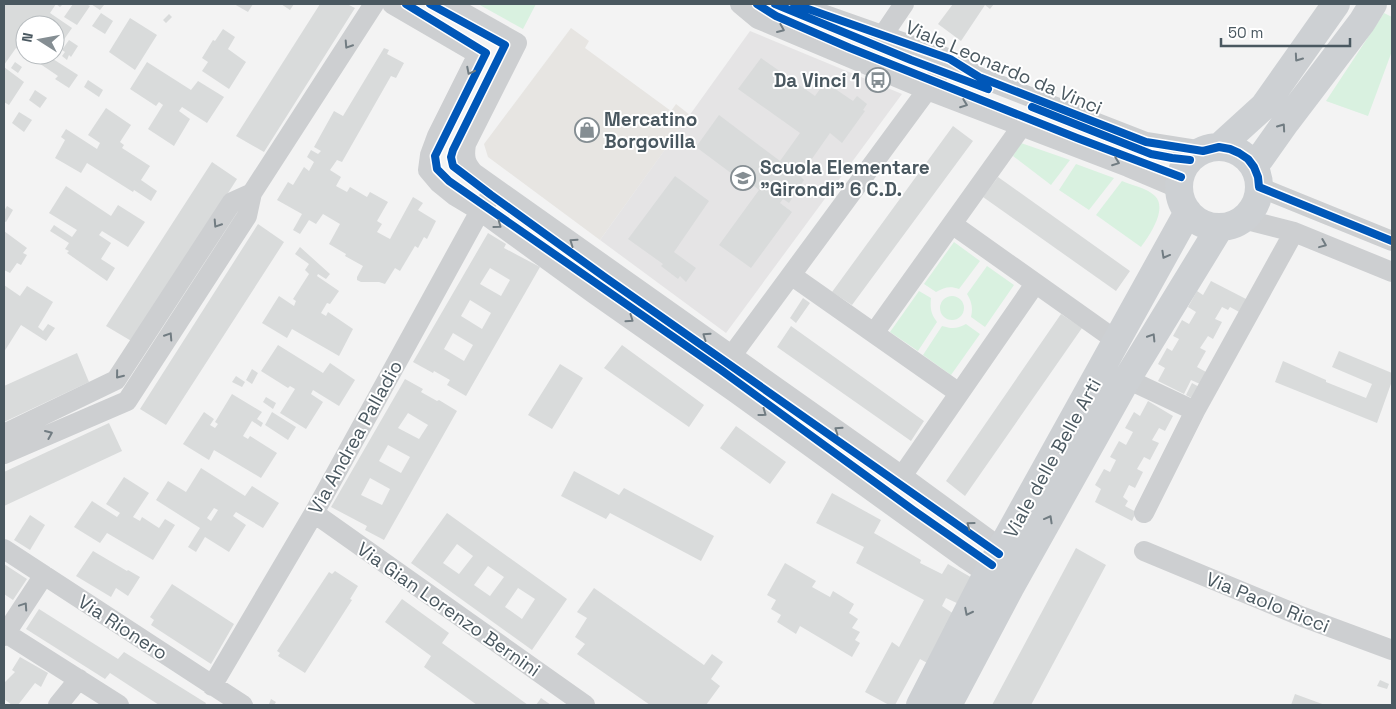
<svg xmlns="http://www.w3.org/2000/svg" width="1396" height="709" font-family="'Space Grotesk',sans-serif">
<rect width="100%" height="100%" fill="#f3f3f3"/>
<path fill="#e7e5e2" d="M571,28L589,41L585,48L671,111L676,104L690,115L600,240L488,157L484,144Z"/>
<path fill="#e5e4e5" d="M750,31L902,94L726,333L600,240Z"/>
<path fill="#d9f1e0" d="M478,4H536L523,29Z
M1384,13L1392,17V51L1368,116L1326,101Z
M1021,143L1070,160L1051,185L1013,156Z
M1076,164L1114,178L1089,210L1059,190Z
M1122,181C1131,185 1147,188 1155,196C1168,209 1149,236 1141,247L1096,215Z
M954,242L980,261L959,289C950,286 945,287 936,292L924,284Z
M987,266L1014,285L985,327L971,317C973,308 972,302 967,294Z
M919,291L931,298C930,309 931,314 937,322L918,351L890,332Z
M940 308a12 12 0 1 1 24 0a12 12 0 1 1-24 0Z
M966,324L980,334L951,375L923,355L942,326C952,329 957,329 966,324Z"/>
<path fill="#d9dbdb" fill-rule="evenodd" d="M4,4H63L60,7L56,4L50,13L72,28L56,51L58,52L53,59L78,75L69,88L55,79L58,76L27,55H55V25H25V54L16,48L4,65Z
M73,4H86L90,6L77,25L64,17Z
M91,4H103L104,5L100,10Z
M234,4H253L248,12Z
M281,4H294L290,10Z
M320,4H347L355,8L264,152L236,136Z
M953,4H994L990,9L985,5L961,41L938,24Z
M101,13L113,21L105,34L92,26Z
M169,14L172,17L166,23L163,20Z
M130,18L157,35L135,70L109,52Z
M223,29L235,37L228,49L246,62L229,89L202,71L208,62L202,58L213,40L215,41Z
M69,40L78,46L71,57L69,55L67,60L62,56L65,52L62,50Z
M384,48L389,50L387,54L404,63L396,78L391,76L342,162L337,160L330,170L341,177L336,186L347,192L350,187L367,197L370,192L388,202L377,221L382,224L377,232L390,239L413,197L423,203L418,210L436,221L427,239L424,237L418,248L415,246L400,271L395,268L385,284L379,282H361L357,280V277L363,266L345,256L346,254L329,244L340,224L323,214L316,224L309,220L300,234L293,230L302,214L277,200L288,182L293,185L304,167L309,171L314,162L307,157L311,150L318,154L321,151L314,147L334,111L343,116Z
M761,58L815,96L825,82L853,101L857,96L867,104L863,110L865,111L842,143L830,133L800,176L804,180L789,203L783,199L780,203L792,212L751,268L719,245L759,190L754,186L751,188L696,147L719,115L780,161L800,133L738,89Z
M15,62L22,67L18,73L11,68Z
M147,62L191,90L198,81L224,97L207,123L182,107L179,111L190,119L174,146L148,129L163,105L159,102L156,106L130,89Z
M4,67L24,82L9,105L4,102Z
M88,80L103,90L99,97L84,87Z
M35,90L47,98L40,108L29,100Z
M106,108L131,125L120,142L124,145L122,148L150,166L141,180L157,191L151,201L134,190L133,192L87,163L81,173L55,158L65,140L61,137L66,129L97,149L100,143L88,135Z
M19,112L32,120L24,132L12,123Z
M953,126L973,141L852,305L832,292Z
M212,162L237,179L133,342L106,326Z
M675,176L709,201L674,252L696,268L686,282L680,276L678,279L661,266L663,264L628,239Z
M998,177L1130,271L1116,291L983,197Z
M66,186L111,216L118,205L145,222L128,247L102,231L99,235L111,243L101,259L115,268L107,281L67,253L69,251L65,249L69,243L50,231L54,225L72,237L77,230L49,213Z
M7,206L13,210L6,222L4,221V211Z
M258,224L284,242L166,425L140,409Z
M4,231L27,248L23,253L27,255L21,265L17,263L10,273L4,270Z
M488,233L506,244L504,248L540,267L466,396L447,385L450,380L434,371L433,373L413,362ZM490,268L510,280L501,296L480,284ZM470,300L491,313L482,329L461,316ZM453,333L473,345L464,361L444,349Z
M300,247L330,274L326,279L318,274L317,276L339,291L330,304L327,303L321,313L326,316L328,312L353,329L339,356L292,329L287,338L262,323L279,296L294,306L296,301L293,299L309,274L305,270L309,264L295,254Z
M1211,281L1248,300L1241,313L1230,307L1228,310L1222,307L1215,319L1222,322L1213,339L1208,336L1200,348L1206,351L1197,367L1206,372L1200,384L1191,380L1184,394L1158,381L1165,368L1158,364L1167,348L1172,351L1179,339L1173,336L1182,320L1189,324L1196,312L1188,307L1197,291L1203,295Z
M4,285L20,296L27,286L53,302L38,327L43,331L48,324L55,328L46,341L21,325L4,352Z
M803,298L810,303L796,323L790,318Z
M1061,314L1082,328L965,496L946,481Z
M791,326L924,421L911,441L777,347Z
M278,345L323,373L330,363L355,380L339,406L313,390L311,394L323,402L306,429L280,413L295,389L290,386L288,388L261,371Z
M622,345L704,405L689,427L604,368Z
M1339,351L1392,373V381L1377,423L1275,382L1283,361L1326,380V382L1366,398L1372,384L1332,367Z
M77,353L89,382L4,422V386Z
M560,364L583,378L552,429L528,415Z
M252,369L258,373L252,384L246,380Z
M236,376L245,382L242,387L232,382Z
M405,379L423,389L421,392L437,401L439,400L457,411L384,540L365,530L367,526L331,507ZM408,413L428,425L419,439L398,428ZM388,445L410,457L401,473L379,461ZM370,478L390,489L382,505L361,495Z
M1192,383L1201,388L1195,400L1186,395Z
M232,394L262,412L257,419L263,423L261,427L252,421L243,436L248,439L250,436L277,453L261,478L214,450L209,460L183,444L204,412L214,419L210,425L215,428L218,424L215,422Z
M266,397L276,403L273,409L263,402Z
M1148,401L1173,416L1165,431L1159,428L1152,440L1159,443L1150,460L1144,457L1137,469L1143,472L1135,488L1129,485L1123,497L1128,501L1125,506L1136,512L1132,521L1095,502L1101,489L1095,485L1104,469L1110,472L1116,460L1110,457L1119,441L1126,445L1133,432L1125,428L1134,412L1140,416Z
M272,412L296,427L288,440L265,425Z
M109,423L122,451L4,506V472Z
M736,426L786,462L770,484L720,448Z
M201,468L245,496L252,486L279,503L263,528L236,512L233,516L246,525L229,552L205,537L196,552L188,547L200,528L156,500L168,481L186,492ZM214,508L218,510L211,521L207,518Z
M574,471L619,495L624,488L714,536L701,561L610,513L606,519L561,496Z
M124,477L149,493L133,517L140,521L142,517L159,528L165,519L175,525L153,560L107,533L100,543L74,527L92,501L117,517L120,513L106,504Z
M832,493L881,520L874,533L921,560L920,563L942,574L948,564L974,579L959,604L946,598L942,606L954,614L929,664L920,659L895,705H889L865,692L892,642L899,647L924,600L856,563L864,547L816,523Z
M447,513L567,599L532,650L411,563ZM457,544L473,556L459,574L443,563ZM488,566L504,577L490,596L474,585ZM518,588L535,599L522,619L505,607Z
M30,515L45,525L30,550L14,540Z
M1076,548L1106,565L1031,705H992Z
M93,551L127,571L128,570L140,577L128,596L116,588L111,597L76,576Z
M785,563L816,581L812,587L830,597L833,591L854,604L849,613L858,619L852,628L860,632L855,640L860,643L852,657L800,626L796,634L777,622L781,615L771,609L776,600L767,595Z
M4,564L27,579L13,600L4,594Z
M335,571L358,586L350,599L352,600L305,673L278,656L280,653L277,651L329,572L332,574Z
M172,584L234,624L211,664L151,625L154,620L150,617Z
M594,588L704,665L712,654L723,662L711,679L720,686L706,705H650L577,654L585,644L575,637L587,618L577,612Z
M402,599L449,633L442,643L528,705H477L424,667L431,656L385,622Z
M39,609L118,659L124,652L206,703L205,705H159L110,673L105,679L26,629Z
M20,657L48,673L41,687L35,683L18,705H12L4,699V681L5,682L15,672L12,670Z
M1380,680L1389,684L1387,689L1377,686Z
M1295,694L1325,705H1291Z
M541,698L551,705H536Z
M271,699L276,702L274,705L269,704Z"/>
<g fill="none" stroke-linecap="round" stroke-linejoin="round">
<path stroke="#cdcfd1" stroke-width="20" d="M392,4L478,54L437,136L430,155L428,170L439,183L455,196L480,211L594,294L734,392L964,558L998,581
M448,4L517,43L466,144C464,157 465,163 474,173L902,476L1002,549L1012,554
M740,4L758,19L927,90L1128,167L1180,189
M794,4L950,59L979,77L1146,142L1203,151
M883,35L904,4
M1259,187L1392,241
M1243,219L1294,232L1392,272
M952,224L1117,341
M791,275L959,393
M874,333L1022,126
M724,366L950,59
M1127,379L1195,411L1294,232
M4,434L116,380L232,202L252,193
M4,454L127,401L247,216L252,193L374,4
M902,476L1035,284
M314,513L585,705
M1144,513L1195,411
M4,549L243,705
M1144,551L1303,617L1392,650
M4,632L119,705
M4,636L44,575
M212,686L314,513L480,211L488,200
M58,705L79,679"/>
<path stroke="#cdd0d3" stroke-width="28" d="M1219,147L1264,106L1336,4
M1179 187a40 40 0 1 1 80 0a40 40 0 1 1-80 0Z
M1254,167L1286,122L1362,22L1373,4
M920,705L987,574L1188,212
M948,705L1010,588L1127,379L1220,227"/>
<defs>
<path id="cycleway" d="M406,4L486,53L435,156L437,169L449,181L721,370L913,510L992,565
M430,4L505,45L453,150L451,157L453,166L491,195L606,278L999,554
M757,4L776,16L850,48L1077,138L1181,177
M775,4L911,60L988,89
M794,4L950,59L979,77L1146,142L1203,151L1219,147L1230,149L1239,153L1248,159L1254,167L1258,177L1259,187L1392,241
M1032,107L1151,154L1172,158L1190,160"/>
</defs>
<use href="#cycleway" stroke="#fff" stroke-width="11"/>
<use href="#cycleway" stroke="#0057b8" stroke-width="8"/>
</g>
<defs><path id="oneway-chevron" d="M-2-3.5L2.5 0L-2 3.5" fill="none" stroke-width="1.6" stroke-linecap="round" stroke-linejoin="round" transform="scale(1.25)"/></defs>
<g stroke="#717c82">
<use href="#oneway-chevron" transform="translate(781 29) rotate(23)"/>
<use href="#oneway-chevron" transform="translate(348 45) rotate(123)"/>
<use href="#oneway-chevron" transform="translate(1298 58) rotate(125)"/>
<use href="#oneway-chevron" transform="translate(470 71) rotate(117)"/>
<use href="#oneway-chevron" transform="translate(964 104) rotate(21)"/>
<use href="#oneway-chevron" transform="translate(1282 127) rotate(-55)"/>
<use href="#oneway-chevron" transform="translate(1116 162) rotate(21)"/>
<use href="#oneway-chevron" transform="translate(217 224) rotate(123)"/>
<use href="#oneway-chevron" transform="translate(498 225) rotate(36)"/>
<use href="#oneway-chevron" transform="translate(573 242) rotate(-145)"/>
<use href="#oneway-chevron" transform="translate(1323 244) rotate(22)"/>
<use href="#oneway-chevron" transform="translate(1165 255) rotate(119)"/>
<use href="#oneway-chevron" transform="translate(630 319) rotate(35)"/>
<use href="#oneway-chevron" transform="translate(169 336) rotate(-57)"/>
<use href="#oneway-chevron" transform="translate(706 336) rotate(-145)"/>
<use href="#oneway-chevron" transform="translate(1152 337) rotate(-58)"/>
<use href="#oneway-chevron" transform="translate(119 375) rotate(129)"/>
<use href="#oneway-chevron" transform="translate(763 413) rotate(36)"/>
<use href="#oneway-chevron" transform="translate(838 430) rotate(-145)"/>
<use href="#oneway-chevron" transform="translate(49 434) rotate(-23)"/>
<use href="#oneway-chevron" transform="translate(1049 519) rotate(-61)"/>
<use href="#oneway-chevron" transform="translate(970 525) rotate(-144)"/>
<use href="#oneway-chevron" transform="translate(24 606) rotate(-56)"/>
<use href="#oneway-chevron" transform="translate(968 612) rotate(117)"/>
</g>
<defs>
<symbol id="bus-ring" viewBox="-11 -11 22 22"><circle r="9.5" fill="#fff" stroke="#858e93" stroke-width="1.5"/><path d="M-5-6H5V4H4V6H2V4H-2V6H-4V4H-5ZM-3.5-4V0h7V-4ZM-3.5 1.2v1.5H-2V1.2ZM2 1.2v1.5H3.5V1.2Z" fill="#858e93"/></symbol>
<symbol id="shop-ring" viewBox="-11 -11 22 22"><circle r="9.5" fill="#fff" stroke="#858e93" stroke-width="1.5"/><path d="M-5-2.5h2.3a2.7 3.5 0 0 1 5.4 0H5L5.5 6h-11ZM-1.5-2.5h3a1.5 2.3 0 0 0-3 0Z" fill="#858e93"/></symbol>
<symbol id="school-ring" viewBox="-11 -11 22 22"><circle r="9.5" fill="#fff" stroke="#858e93" stroke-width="1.5"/><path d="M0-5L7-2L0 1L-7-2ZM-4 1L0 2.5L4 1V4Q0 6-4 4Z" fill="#858e93"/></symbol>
</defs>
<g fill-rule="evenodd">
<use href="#bus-ring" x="864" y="66" width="28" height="28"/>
<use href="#shop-ring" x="573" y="116" width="28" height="28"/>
<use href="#school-ring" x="729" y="164" width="28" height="28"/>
</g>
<g text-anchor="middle" stroke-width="4" stroke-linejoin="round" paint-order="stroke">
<g font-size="19" fill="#4a5860" stroke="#fff">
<text transform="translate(1004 67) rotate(23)" y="7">Viale Leonardo da Vinci</text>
<text transform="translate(355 437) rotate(-61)" y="7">Via Andrea Palladio</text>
<text transform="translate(1052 458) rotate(-61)" y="7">Viale delle Belle Arti</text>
<text transform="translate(1268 602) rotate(22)" y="7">Via Paolo Ricci</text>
<text transform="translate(449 609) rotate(35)" y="7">Via Gian Lorenzo Bernini</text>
<text transform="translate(123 627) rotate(33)" y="7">Via Rionero</text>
</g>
<g font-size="19" font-weight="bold" fill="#4a5860" stroke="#fff" text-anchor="start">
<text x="860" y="87" text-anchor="end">Da Vinci 1</text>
<text x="604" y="126">Mercatino<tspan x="604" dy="22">Borgovilla</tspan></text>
<text x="760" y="174">Scuola Elementare<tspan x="760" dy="22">"Girondi" 6 C.D.</tspan></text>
</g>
</g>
<rect width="1396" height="709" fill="none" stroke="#4a5860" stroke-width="10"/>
<g transform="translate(40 40) rotate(281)"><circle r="24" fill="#ffffff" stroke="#b7bcbf"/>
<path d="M0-4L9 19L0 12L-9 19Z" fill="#858e93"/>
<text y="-8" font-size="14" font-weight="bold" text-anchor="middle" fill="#4a5860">N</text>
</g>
<path d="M1221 38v8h129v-8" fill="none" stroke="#4a5860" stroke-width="2.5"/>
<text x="1228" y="38" font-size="15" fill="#4a5860" stroke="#ffffff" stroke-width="4" paint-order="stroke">50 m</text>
</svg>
